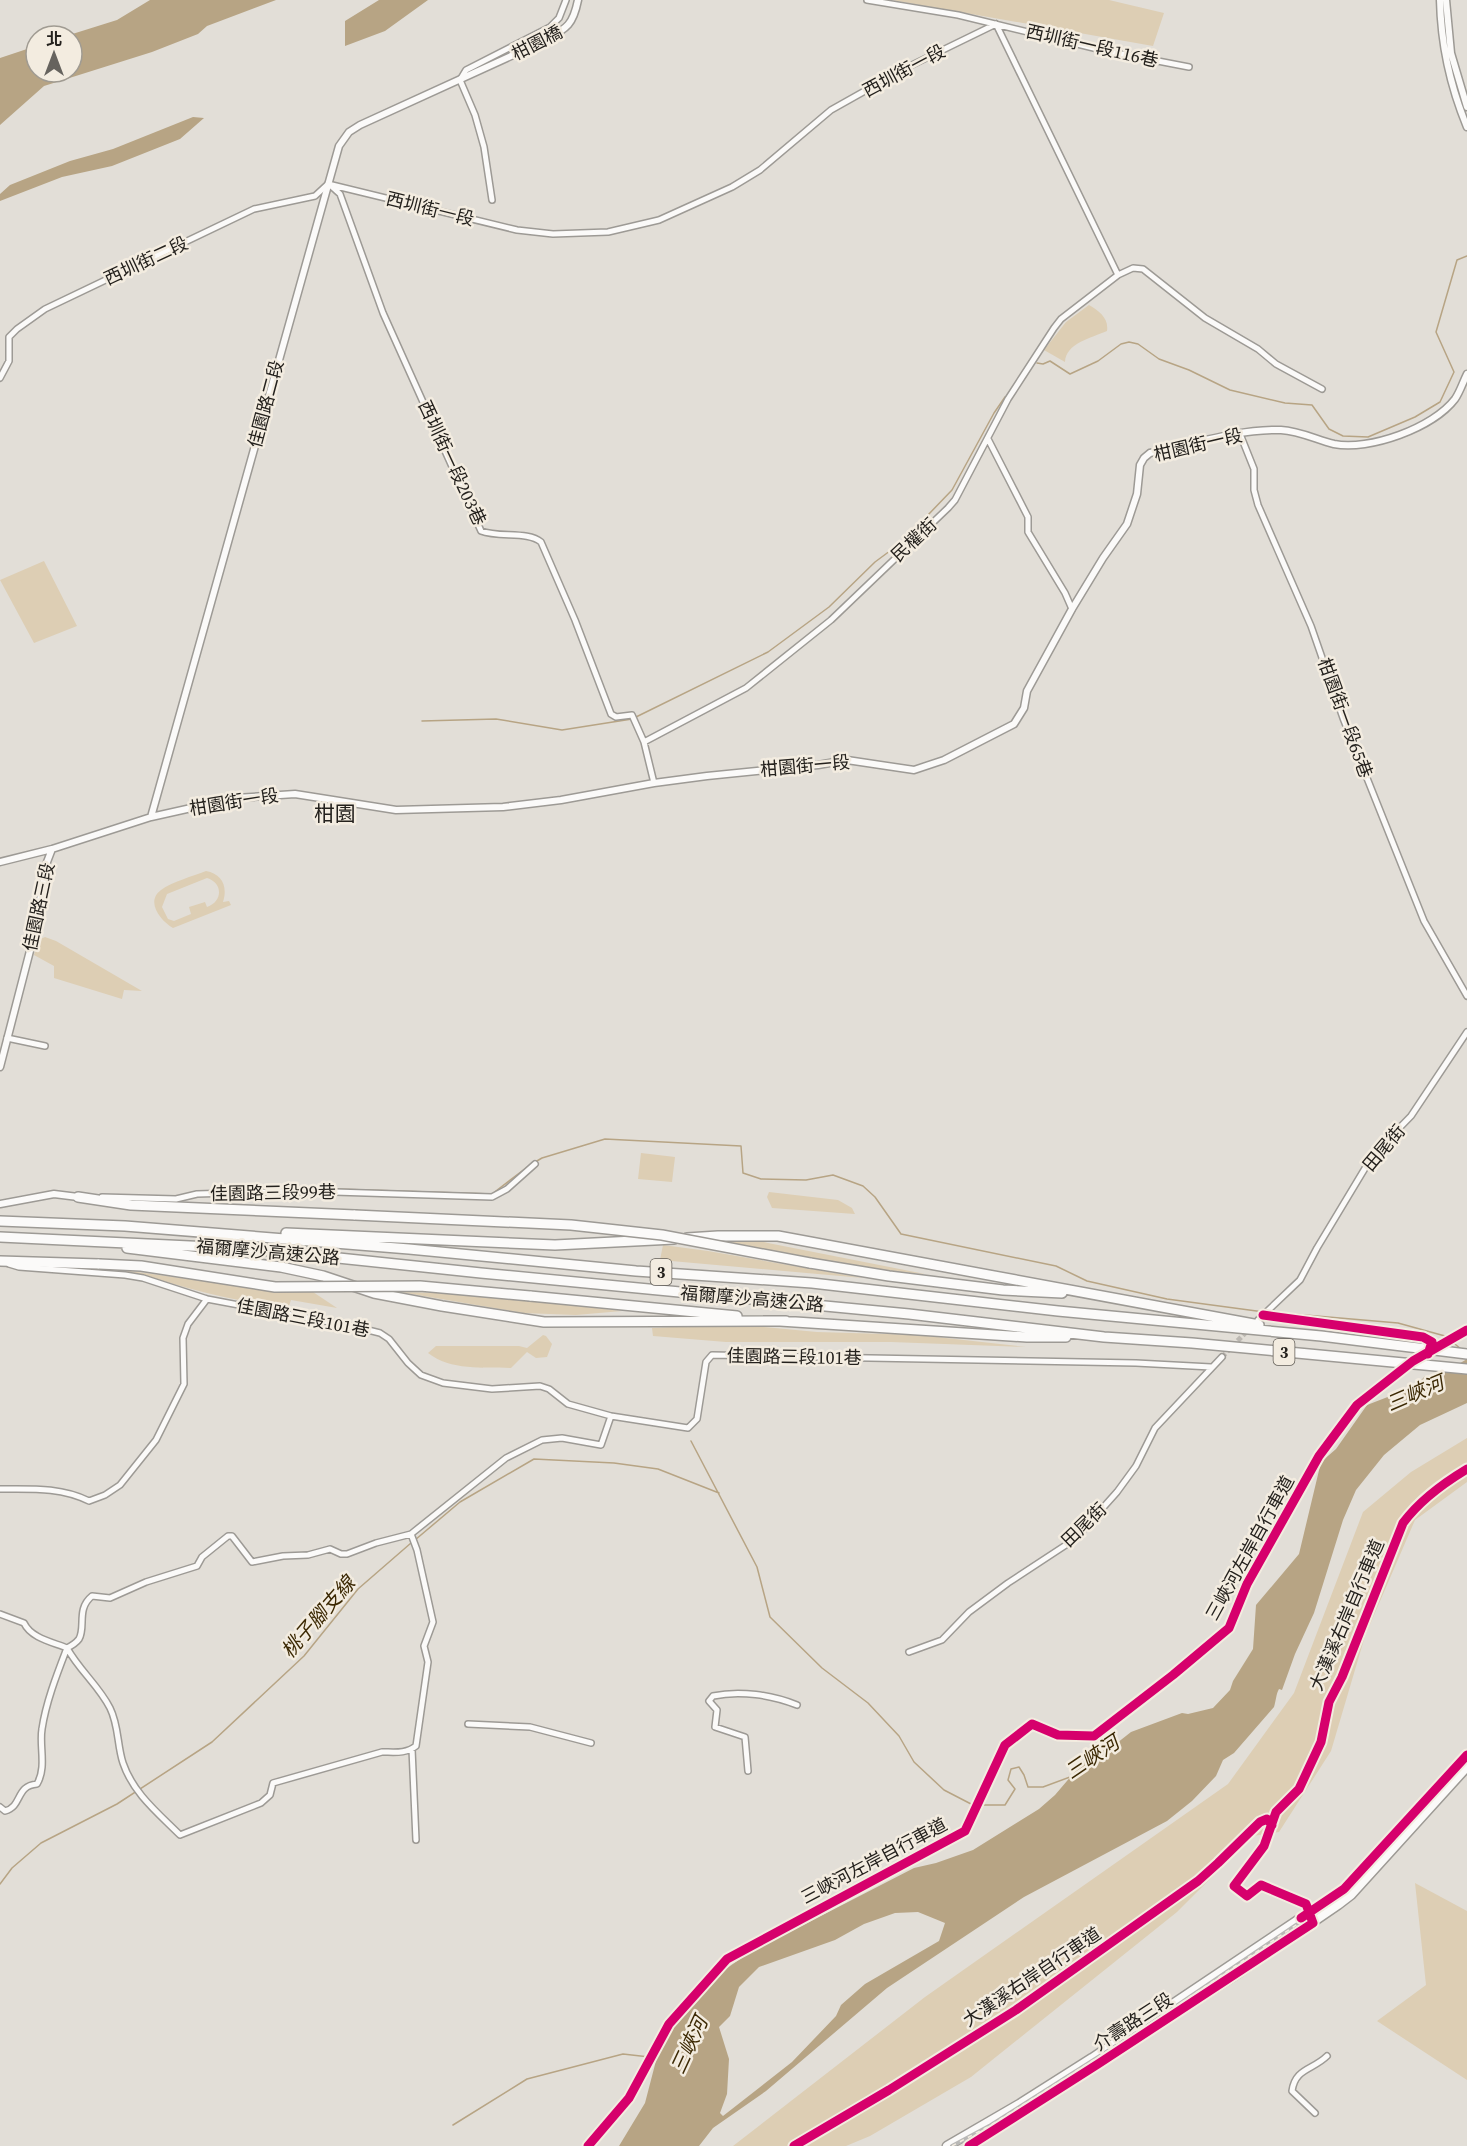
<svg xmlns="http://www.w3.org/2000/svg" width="1467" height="2146" font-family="'Source Serif 4','Noto Sans TC',serif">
<rect width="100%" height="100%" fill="#e2ded7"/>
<path fill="#ddceb4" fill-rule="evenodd" d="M892,0H1109L1164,13L1153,46Z
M1089,305C1099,311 1109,318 1107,331C1091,338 1066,343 1065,362L1044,350L1066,322Z
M44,561L77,626L34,643L0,580Z
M206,871C222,874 228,886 223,902L229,901L231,905L173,928C161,921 145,902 161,890C172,882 193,876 206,871ZM207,878C223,883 223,901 207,907L205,902L189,907L191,914L174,921L168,919L162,907L167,894Z
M45,937L56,941L142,991L124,990L122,999L54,978V966L34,955L38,940Z
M641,1153L675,1157L672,1182L638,1179Z
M769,1192L838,1200L852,1208L855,1214L772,1208L767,1197Z
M751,1239L768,1243L925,1274L881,1271L712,1241Z
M663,1245L708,1251L863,1278L660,1260Z
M116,1269L231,1285L313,1292L337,1308L291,1300L289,1306C229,1304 174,1282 116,1269Z
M400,1292L439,1293L512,1299L622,1311L576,1315L523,1313Z
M690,1326L764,1327L817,1332L919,1335L1026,1347L891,1342H726L653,1336L652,1328Z
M543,1335L546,1336L552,1344L547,1357L536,1358L527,1352L511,1368C484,1367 451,1371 428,1353L436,1346H519L527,1348Z
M1467,1438V1482L1415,1520L1365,1636L1331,1751L1279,1832L1253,1836L1177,1912L971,2077L870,2136L846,2146H733L925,1997L1228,1784L1294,1693L1363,1512L1411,1472Z
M1415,1883L1467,1911V2080L1377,2021L1426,1985Z"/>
<path fill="#b7a484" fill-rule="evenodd" d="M150,0H276L207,26L198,34L152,52L44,86L0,125V58L36,46V72H72V36H66L117,20Z
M379,0H428L385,31L345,46V21Z
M193,117L204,118L180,139L112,166L62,177L0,201V194L10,185L70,161L113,149Z
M1467,1359V1403L1420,1425L1384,1455L1356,1490L1343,1520L1314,1613L1295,1654L1282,1690L1279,1689C1276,1694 1276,1701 1274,1707L1234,1753L1223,1760L1216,1776L1192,1801L1167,1821L1024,1897L887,1988L766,2091L713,2128L699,2146H619L645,2103L658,2053L675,2023L711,1979L749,1953L914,1868L936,1863L973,1850L1039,1809L1055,1795L1084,1761L1117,1743L1131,1732L1182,1713L1188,1714L1213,1708L1230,1690L1233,1681L1253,1649L1256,1605L1299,1554L1321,1462L1336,1449L1367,1405L1416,1386L1425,1376L1435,1378ZM918,1912L945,1923L939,1941L865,1984L841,2005L836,2016L792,2062L723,2116L720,2113L727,2094L729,2059L719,2027L730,2016L739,1987L759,1967L835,1940L864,1924L895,1913Z"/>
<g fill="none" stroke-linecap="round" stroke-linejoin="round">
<path stroke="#b7a484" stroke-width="1.5" d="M1037,363L1043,364L1050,361L1070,374L1098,361L1121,344L1129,342L1138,344L1159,359L1189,370L1230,390L1285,403L1312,405L1329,429L1343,436L1368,437L1415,417L1440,402L1454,372L1436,332L1457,260L1467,256
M636,717L768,652L829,607L875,562L902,542L952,490L994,413L1005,397
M422,721L496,719L562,730L632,719
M304,1188L492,1194L530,1165L542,1158L605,1139L741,1146L743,1173L761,1179L806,1180L833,1175L863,1186L875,1197L901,1234L1056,1266L1087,1281L1167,1299L1264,1312
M1269,1312L1398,1323L1445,1336L1461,1349
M691,1441L757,1567L770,1617L822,1668L868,1703L899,1736L914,1762L944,1790L973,1805H1005L1015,1789L1008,1780L1011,1769L1019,1767L1024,1775L1028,1787H1043L1070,1777
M415,1540L460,1502L534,1459L614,1463L658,1469L719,1493
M0,1884L12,1868L41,1843L117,1804L212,1742L304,1656L358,1589L411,1543
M453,2125L527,2079L623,2054L658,2058"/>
<path stroke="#bcb8b2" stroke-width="5" stroke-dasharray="5 2.5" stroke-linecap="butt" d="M1222,1357L1250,1328"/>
<defs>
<path id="minor" d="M867,0L958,15L1106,51L1189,67
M996,24L1118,275
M328,184L517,230L553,234L608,232L659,220L732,187L760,170L831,110L863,92L875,83L996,24
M330,185L340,194L383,313L481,531C499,538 528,531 541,542L575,620L611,714L616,717L632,715L644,742L654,783
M492,200L484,147L475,115L460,80L466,70L550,27L559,18L566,0
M0,378L9,361V337L17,329L45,309L254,209L315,196L328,184
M1240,434L1254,469V490L1258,505L1311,626L1343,718L1424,921L1467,996
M988,439L1028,517V532L1065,593L1072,609
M644,742L746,688L831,620L948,508L955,500L1008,399L1054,328L1061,319L1118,275L1133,268L1143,269L1205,318L1258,349L1276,364L1322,389
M7,1038L45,1046
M102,1197L176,1199L197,1194L303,1191L492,1197L507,1189L535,1164
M9,1264L19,1267L125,1275L143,1278L207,1299L356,1327L380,1333L389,1339L408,1363L421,1375L443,1383L492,1389L540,1386L549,1389L568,1404L611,1416L688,1428L697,1419L706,1362L712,1355L1136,1363L1211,1367
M1258,1320L1300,1280L1317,1248L1373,1155L1411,1116L1467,1032
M0,1489C31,1489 61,1487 89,1501L105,1495L120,1485L156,1440L184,1384L183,1338L188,1324L207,1299
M0,1614L24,1623C31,1638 52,1642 67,1648
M67,1648C79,1670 99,1686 110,1708C119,1726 117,1745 123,1763C133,1793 158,1813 180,1835L261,1803L270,1795L273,1783L382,1752C394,1752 406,1754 416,1746L428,1662L424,1646L433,1622L417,1550L411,1534
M67,1648C71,1646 76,1643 79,1639C86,1627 76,1609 92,1596L110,1598L146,1582L197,1566L202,1557L228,1536H232L252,1562L283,1556L308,1555L330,1549L341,1554H347L376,1543L411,1534L506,1458L542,1440L562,1438L601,1445L611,1416
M909,1652L942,1640L969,1612L1008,1583L1075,1539L1117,1492L1136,1466L1155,1428L1222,1357
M468,1724L530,1727L591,1743
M412,1749L416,1840
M748,1771L745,1737L715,1727L717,1710L709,1701L713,1696C740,1690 772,1695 797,1705
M0,1807L5,1811C23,1806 15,1786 37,1784C47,1767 39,1746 42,1729C46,1702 57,1674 67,1648
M1315,2113L1292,2091C1295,2068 1313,2070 1327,2056"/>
<path id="tertiary" d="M1440,0C1441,45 1450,86 1467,127
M1446,0L1451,53L1467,107
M151,817L339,146L349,132L360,125L546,40C567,28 573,25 578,0
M0,862L52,849L151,817L236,798L295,794L396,810L503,807L561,800L654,783L707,776L818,765L847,760L914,770L944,760L1014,724L1024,708L1027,691L1072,609L1103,558L1127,524L1137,494L1140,465L1144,458L1150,453C1193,444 1238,429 1281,430C1300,431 1317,440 1334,444C1369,451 1433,428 1455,399C1460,392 1463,382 1467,374
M0,1067L32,943L47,862L52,849
M0,1204L54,1194L78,1197"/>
<path id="primary" d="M947,2146L1021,2103L1092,2058L1344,1889L1467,1755
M969,2146L1240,1972L1338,1905L1351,1895L1467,1767"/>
<path id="motorway" d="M78,1197L131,1205L355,1215
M0,1221L125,1226L409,1249L636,1271L812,1283L1058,1311L1321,1336L1467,1354
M286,1233L555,1245L674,1239
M0,1237L253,1249L481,1273L909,1314L1104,1337L1192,1343L1467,1369
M687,1238L718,1236H778L1259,1325
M127,1248L281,1267L323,1276L374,1293L442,1306L544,1322L786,1321
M0,1261L99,1264
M810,1263L889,1276L1003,1290L1062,1293
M530,1296L737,1316
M780,1321L1027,1337H1066"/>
</defs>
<use href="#minor" stroke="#9d9a95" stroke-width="8"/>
<use href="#tertiary" stroke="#9d9a95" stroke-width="9"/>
<use href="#primary" stroke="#9d9a95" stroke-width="11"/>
<use href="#motorway" stroke="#9d9a95" stroke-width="12"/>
<use href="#minor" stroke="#fbfaf9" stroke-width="5"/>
<use href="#tertiary" stroke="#fbfaf9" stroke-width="6"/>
<use href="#primary" stroke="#fbfaf9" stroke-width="8"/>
<use href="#motorway" stroke="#fbfaf9" stroke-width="9"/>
<defs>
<path id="rail" d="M952,2146L991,2125L1144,2028L1327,1904L1366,1870L1467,1759"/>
</defs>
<use href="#rail" stroke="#b9b8b6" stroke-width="4"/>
<use href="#rail" stroke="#f3ece0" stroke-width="1.5" stroke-dasharray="4.5" stroke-linecap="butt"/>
<defs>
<path id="motorway-bridge" d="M355,1215L571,1225L662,1235L810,1263
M99,1264L141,1266L275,1287L420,1286L530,1296"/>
</defs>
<use href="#motorway-bridge" stroke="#9d9a95" stroke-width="12" stroke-linecap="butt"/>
<use href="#motorway-bridge" stroke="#fbfaf9" stroke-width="9"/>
<defs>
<path id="cycleway" d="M1263,1315L1423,1337L1432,1342L1428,1354
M1301,1918L1344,1889L1467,1755
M588,2146L629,2098L669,2024L727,1959L965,1831L1005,1745L1032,1724L1058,1735L1094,1736L1173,1675L1229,1628L1247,1584L1319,1456L1357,1405L1413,1361L1467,1330
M794,2146L889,2090L1016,2010L1198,1881L1218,1863L1260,1822L1267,1819L1272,1825
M969,2146L1098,2064L1313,1923L1306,1904L1261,1885L1247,1896L1234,1886L1264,1846L1276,1812L1299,1789L1321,1742L1329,1702L1342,1677L1403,1523C1420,1500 1442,1484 1467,1469"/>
</defs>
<use href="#cycleway" stroke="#f3ece0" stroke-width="13"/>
<use href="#cycleway" stroke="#d6006c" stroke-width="9"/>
</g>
<g text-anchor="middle" stroke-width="5" stroke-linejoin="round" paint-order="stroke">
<g fill="#f3ece0" stroke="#625e58" stroke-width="1.5">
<rect x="650.5" y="1259" width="21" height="26" rx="4.5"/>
<rect x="1273.5" y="1339" width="21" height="26" rx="4.5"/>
</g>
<g font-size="16" font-weight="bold" fill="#24211d">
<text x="661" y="1278">3</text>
<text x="1284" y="1358">3</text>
</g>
<g font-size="18" fill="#24211d" stroke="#f3ece0">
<text transform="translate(537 43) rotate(-27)" y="6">柑園橋</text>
<text transform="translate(1092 46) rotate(13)" y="6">西圳街一段116巷</text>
<text transform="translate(904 71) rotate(-28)" y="6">西圳街一段</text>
<text transform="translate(430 209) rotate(14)" y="6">西圳街一段</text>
<text transform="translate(146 261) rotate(-25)" y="6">西圳街二段</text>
<text transform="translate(266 404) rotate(-75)" y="6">佳園路二段</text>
<text transform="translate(1198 445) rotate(-13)" y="6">柑園街一段</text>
<text transform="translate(452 463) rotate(65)" y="6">西圳街一段203巷</text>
<text transform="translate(914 540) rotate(-43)" y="6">民權街</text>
<text transform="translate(1345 718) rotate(70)" y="6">柑園街一段65巷</text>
<text transform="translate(805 766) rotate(-5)" y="6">柑園街一段</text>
<text transform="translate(234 802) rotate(-9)" y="6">柑園街一段</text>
<text transform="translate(39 907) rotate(-78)" y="6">佳園路三段</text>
<text transform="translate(1384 1148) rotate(-50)" y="6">田尾街</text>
<text transform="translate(273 1193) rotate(-1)" y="6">佳園路三段99巷</text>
<text transform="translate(268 1252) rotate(5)" y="6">福爾摩沙高速公路</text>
<text transform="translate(752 1299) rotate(5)" y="6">福爾摩沙高速公路</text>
<text transform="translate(303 1318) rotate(11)" y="6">佳園路三段101巷</text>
<text transform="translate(794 1357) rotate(1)" y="6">佳園路三段101巷</text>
<text transform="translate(1084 1525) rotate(-44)" y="6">田尾街</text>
<text transform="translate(1250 1548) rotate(-61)" y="6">三峽河左岸自行車道</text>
<text transform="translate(1347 1615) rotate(-67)" y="6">大漢溪右岸自行車道</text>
<text transform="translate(874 1861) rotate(-28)" y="6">三峽河左岸自行車道</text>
<text transform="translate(1032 1977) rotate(-34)" y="6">大漢溪右岸自行車道</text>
<text transform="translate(1133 2022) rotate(-33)" y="6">介壽路三段</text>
</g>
<g font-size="20" font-style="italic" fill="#3c2904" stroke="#f3ece0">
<text transform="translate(1415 1393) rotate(-23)" y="7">三峽河</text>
<text transform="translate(318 1617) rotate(-49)" y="7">桃子腳支線</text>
<text transform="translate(1092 1757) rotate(-34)" y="7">三峽河</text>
<text transform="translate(689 2045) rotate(-65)" y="7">三峽河</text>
</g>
<g font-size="21" fill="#24211d" stroke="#f3ece0">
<text x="335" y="821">柑園</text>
</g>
</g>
<g transform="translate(54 54)"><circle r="28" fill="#f3ece0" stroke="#a09b92" stroke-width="1.5"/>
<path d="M0-4.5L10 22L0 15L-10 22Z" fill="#66635e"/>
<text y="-9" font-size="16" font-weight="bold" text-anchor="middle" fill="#24211d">北</text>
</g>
</svg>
